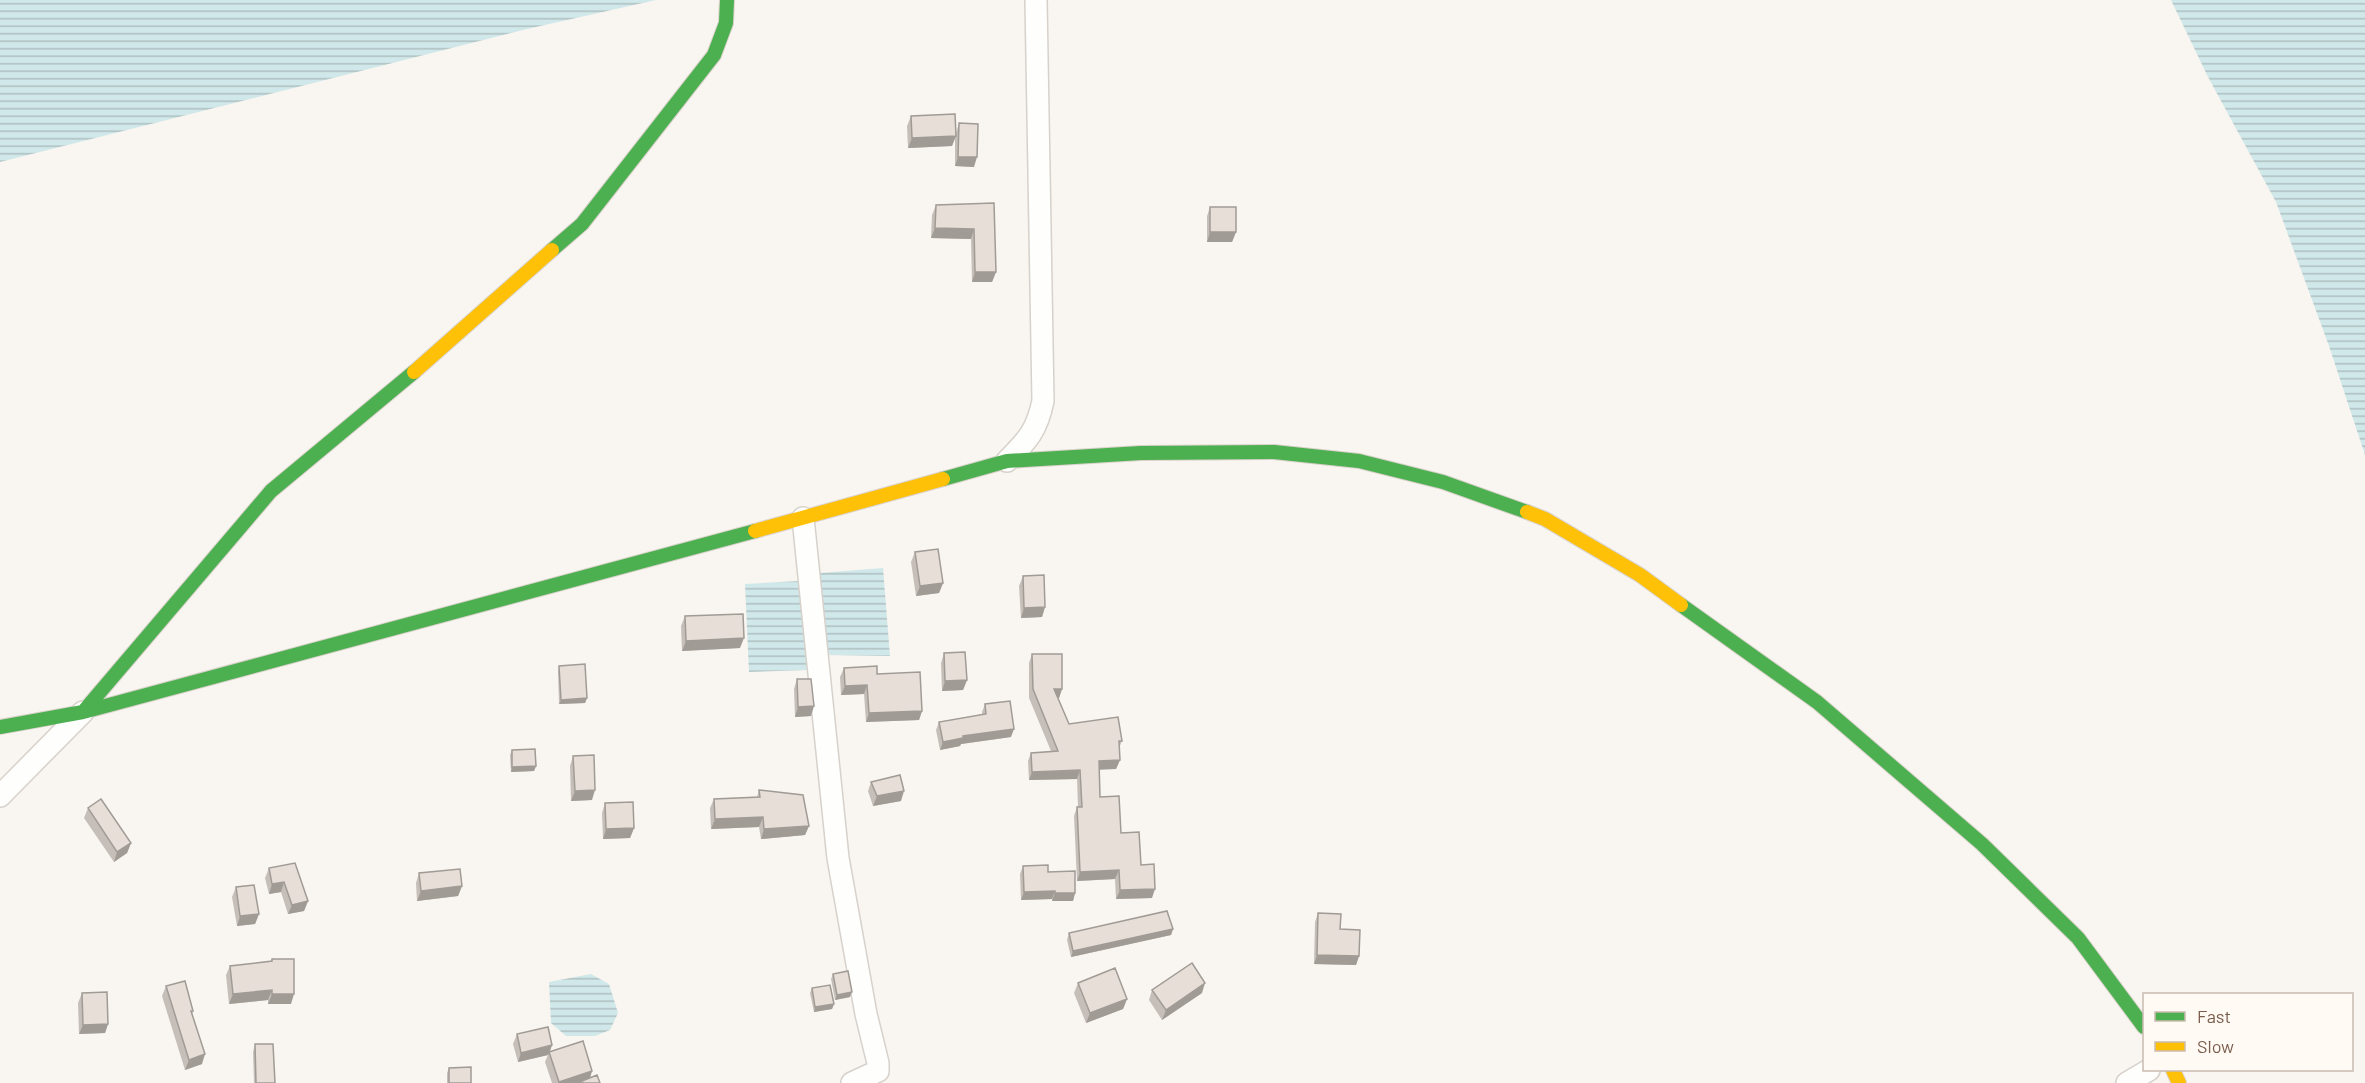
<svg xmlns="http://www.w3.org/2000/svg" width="2365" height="1083" font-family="Barlow,sans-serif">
<defs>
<pattern id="water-rules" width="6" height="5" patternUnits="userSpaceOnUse" patternTransform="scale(1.5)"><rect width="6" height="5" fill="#d0e8ea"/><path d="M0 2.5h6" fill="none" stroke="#aebfc0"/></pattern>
</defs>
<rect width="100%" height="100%" fill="#f9f5f0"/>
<path fill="url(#water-rules)" d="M0,0H656L527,29L0,162Z
M2171,0H2365V455L2329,346L2276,202L2208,77Z
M883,568L890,656L828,655L820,573Z
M800,581L807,670L749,672L745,584Z
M591,974L609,984L618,1013L610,1030L595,1036H566L551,1023L549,982Z"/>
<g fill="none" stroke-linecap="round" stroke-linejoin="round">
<defs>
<path id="street" d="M1007,461C1028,440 1037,430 1043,401L1036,0
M803,518L838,858L866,1014L878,1063V1071L852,1083
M0,796L83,712
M2127,1083L2149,1070"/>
<path id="fast" d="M552,250L582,224L714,55L726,23L727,0
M943,479L1007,461L1141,453L1274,452L1359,461L1443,482L1527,512
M1681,605L1817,702L1982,844L2078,938L2144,1027
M83,712L271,491L414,372
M0,727L83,712L755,531"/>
<path id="slow" d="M414,372L552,250
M1527,512L1545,519L1640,575L1681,605
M755,531L943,479
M2173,1070L2179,1083"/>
</defs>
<use href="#street" stroke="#d7d1cb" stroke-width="24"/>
<use href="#fast" stroke="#d9d2cb" stroke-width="16"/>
<use href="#slow" stroke="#d9d2cb" stroke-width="16"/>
<use href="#street" stroke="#fefefd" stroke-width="21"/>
<use href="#fast" stroke="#4caf50" stroke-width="14"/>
<use href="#slow" stroke="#ffc107" stroke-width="14"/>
</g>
<path fill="#c6bfb9" d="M911,116L956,133L959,123L974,167L955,166V137L952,146L908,148L907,126Z
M994,203L996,272L992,282H972L971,239L931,238L932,215L936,205Z
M1210,207L1236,232L1232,242H1207V216Z
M915,552L943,583L939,593L916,596L911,562Z
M1023,576L1045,607L1042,617L1021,618L1019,586Z
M685,616L740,648L682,651L681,626Z
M944,653L967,680L963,690L942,691L941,663Z
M1032,654L1062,689L1059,698H1058L1069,724L1122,741L1119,748L1120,760L1116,769H1099L1100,797L1121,833L1141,865L1152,898L1116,899L1115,879L1077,881L1074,816L1077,807H1078L1077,779L1029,780L1028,761L1031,753L1051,751L1029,698V663Z
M559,666L587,698L585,703L559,704L558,671Z
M844,668L877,674L922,711L919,720L866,722L864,694L841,695L840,677Z
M797,679L811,716L795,717L794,689Z
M985,704L1011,737L961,744L960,746L940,750L936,730L939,722L982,714V712Z
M512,750L536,766L534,771L511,772L510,755Z
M573,756L592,800L571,801L570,766Z
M871,782L901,801L873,806L868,791Z
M759,790L809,826L805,835L761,839L759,827L711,829L710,808L714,799L757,797Z
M605,803L634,828L630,838L603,839L602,813Z
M88,808L131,843L127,853L114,862L84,818Z
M1023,866L1048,872L1075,893L1073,901H1052V899L1021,900L1020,874Z
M269,868L308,901L304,911L288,914L281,892L269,894L265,878Z
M419,873L462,886L458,896L417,901L416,883Z
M236,887L259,914L255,924L237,926L232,897Z
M1318,913L1340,929L1359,956L1356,965L1314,964L1315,922Z
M1173,929L1171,935L1071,957L1067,940L1069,933Z
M272,959L291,1004H268V1000L229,1004L226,975L230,966L271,961Z
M833,974L850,997L835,1000L831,979Z
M1078,983L1127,999L1123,1009L1086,1023L1074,993Z
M166,986L193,1011L192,1015L202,1064L185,1070L162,996Z
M812,988L834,1004L832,1009L814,1012L810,993Z
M1152,990L1202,993L1162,1020L1149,1000Z
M82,993L108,1024L105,1033L79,1034L78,1003Z
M517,1034L552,1045L550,1052L592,1071L590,1078L600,1083H552L545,1062L548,1055L518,1062L513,1044Z
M255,1044L275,1083H254L253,1052Z
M449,1068L471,1083H447V1073Z"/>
<path fill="#a19b96" d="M956,136L952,146L908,148L912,138Z
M958,157H977L974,167L955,166Z
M935,228L974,229L971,239L931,238Z
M1210,232H1236L1232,242H1207Z
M975,272H996L992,282H972Z
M943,583L939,593L916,596L920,586Z
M1045,607L1042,617L1021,618L1024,608Z
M744,638L740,648L682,651L686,641Z
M967,680L963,690L942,691L945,681Z
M867,685L864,694L841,695L845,686Z
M1054,689H1062L1059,698H1051Z
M587,698L585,703L559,704L561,700Z
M814,706L811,716L795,717L798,707Z
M922,711L919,720L866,722L869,713Z
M1014,729L1011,737L961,744L960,746L940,750L943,742L963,736Z
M1120,760L1116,769L1095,770L1099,761Z
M536,766L534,771L511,772L512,767Z
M1080,770L1077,779L1029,780L1032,772Z
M595,790L592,800L571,801L575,791Z
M904,791L901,801L873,806L877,796Z
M763,817L759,827L711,829L715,819Z
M809,826L805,835L761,839L764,829Z
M634,828L630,838L603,839L606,829Z
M131,843L127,853L114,862L117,852Z
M1119,870L1115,879L1077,881L1080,872Z
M284,882L281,892L269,894L272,884Z
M462,886L458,896L417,901L421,891Z
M1155,889L1152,898L1116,899L1120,890Z
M1055,891L1052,899L1021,900L1024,892Z
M1055,893H1075L1073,901H1052Z
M308,901L304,911L288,914L292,905Z
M259,914L255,924L237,926L240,916Z
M1173,929L1171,935L1071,957L1073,951Z
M1317,955L1359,956L1356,965L1314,964Z
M1205,983L1202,993L1162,1020L1166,1010Z
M272,990L268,1000L229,1004L233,994Z
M852,992L850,997L835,1000L837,995Z
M272,994H294L291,1004H268Z
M1127,999L1123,1009L1086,1023L1090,1013Z
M834,1004L832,1009L814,1012L815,1007Z
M108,1024L105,1033L79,1034L83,1025Z
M552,1045L548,1055L518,1062L521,1053Z
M205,1054L202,1064L185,1070L189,1060Z
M592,1071L589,1081H582L581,1083H558L559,1082Z"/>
<path fill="#e6ded7" stroke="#a19b96" stroke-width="1.5" d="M955,114L956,136L912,138L911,116Z
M959,123L978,124L977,157H958Z
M994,203L996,272H975L974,229L935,228L936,205Z
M1210,207H1236V232H1210Z
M938,549L943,583L920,586L915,552Z
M1044,575L1045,607L1024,608L1023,576Z
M743,614L744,638L686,641L685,616Z
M965,652L967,680L945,681L944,653Z
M1032,654H1062V689H1054L1069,724L1118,717L1122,741H1119L1120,760L1099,761L1100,797L1119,796L1121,833L1139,832L1141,865L1154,864L1155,889L1120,890L1119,870L1080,872L1077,807H1082L1080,770L1032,772L1031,753L1058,751L1033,689Z
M585,664L587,698L561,700L559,666Z
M877,666V674L920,672L922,711L869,713L867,685L845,686L844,668Z
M797,679H811L814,706L798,707Z
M1010,701L1014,729L963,736V738L943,742L939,722L986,714L985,704Z
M535,749L536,766L512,767V750Z
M594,755L595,790L575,791L573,756Z
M900,775L904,791L877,796L871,782Z
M759,790L803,795L809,826L764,829L763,817L715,819L714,799L760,797Z
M101,799L131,843L117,852L88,808Z
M633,802L634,828L606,829L605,803Z
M295,863L308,901L292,905L284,882L272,884L269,868Z
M1048,865V872L1075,871V893H1055V891L1024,892L1023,866Z
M460,869L462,886L421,891L419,873Z
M254,885L259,914L240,916L236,887Z
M1167,911L1173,929L1073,951L1069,933Z
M1318,913L1341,914L1340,929L1360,930L1359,956L1317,955Z
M272,959H294V994H272V990L233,994L230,966L272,961Z
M1192,963L1205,983L1166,1010L1152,990Z
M1115,968L1127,999L1090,1013L1078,983Z
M848,971L852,992L837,995L833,974Z
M185,981L193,1011H191L205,1054L189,1060L166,986Z
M830,985L834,1004L815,1007L812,988Z
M107,992L108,1024L83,1025L82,993Z
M548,1027L552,1045L521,1053L517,1034Z
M583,1041L592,1071L559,1082L549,1052Z
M255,1044H273L275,1083H256Z
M471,1067V1083H449V1068Z
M597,1075L600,1083H583L582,1081Z"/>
<rect x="2143" y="993" width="210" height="78" fill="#fffaf3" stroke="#cabbb1" stroke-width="1.5"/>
<rect x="2155" y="1012" width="30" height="9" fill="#4caf50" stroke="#cabbb1" stroke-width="1.5"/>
<text x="2197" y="1023" font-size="18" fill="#7a5c4d">Fast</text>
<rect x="2155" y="1042" width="30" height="9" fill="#ffc107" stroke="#cabbb1" stroke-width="1.5"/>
<text x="2197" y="1053" font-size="18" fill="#7a5c4d">Slow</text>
</svg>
